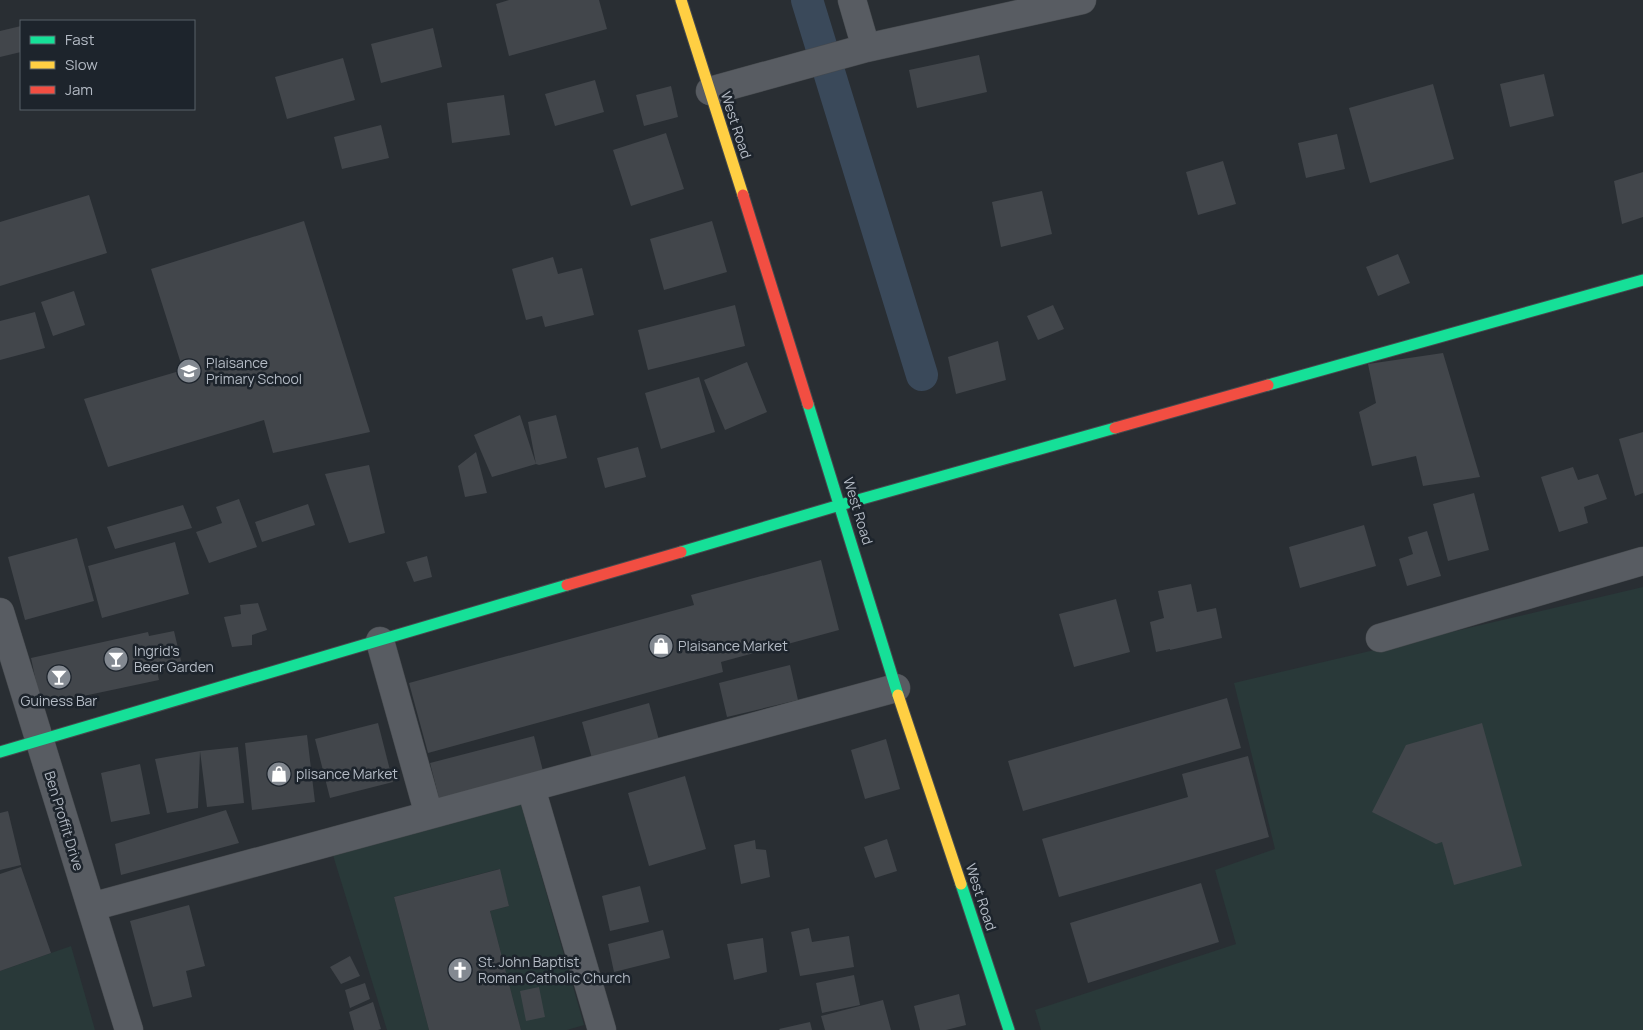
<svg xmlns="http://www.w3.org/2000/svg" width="1643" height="1030" font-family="Manrope,sans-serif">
<rect width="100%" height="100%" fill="#292e33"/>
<path fill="#293939" d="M1643,587V1030H1041L1035,1010L1236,944L1215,870L1275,849L1234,683Z
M520,801L584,1025L567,1030H521L490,911L509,906L499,869L394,897L429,1030H387L332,852Z
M71,946L95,1030H0V971Z"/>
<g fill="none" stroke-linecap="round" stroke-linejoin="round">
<path stroke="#3a495a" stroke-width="32" d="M807,0L922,375"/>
</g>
<path fill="#42464b" d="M509,0H599L607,29L509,56L496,4Z
M21,26V52L0,57V31Z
M433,28L442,67L381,83L371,44Z
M979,55L987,92L917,108L909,70Z
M343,58L355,100L287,119L275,77Z
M1544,74L1554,116L1510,127L1500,84Z
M595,80L604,112L555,126L545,94Z
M1433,84L1454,159L1370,183L1349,108Z
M671,86L678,117L644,126L636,95Z
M504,95L510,135L452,143L447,103Z
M381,125L389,158L342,169L334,137Z
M666,133L684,189L631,206L613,150Z
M1337,134L1345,169L1306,178L1298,143Z
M1223,161L1236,204L1198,215L1186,172Z
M1643,172V217L1622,224L1614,181Z
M1042,191L1052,234L1001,247L992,202Z
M89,195L107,253L0,286V222Z
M304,221L370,432L273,453L264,420L108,467L84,399L183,370L151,269Z
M712,221L727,272L664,290L650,239Z
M1398,254L1410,283L1378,296L1366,267Z
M553,257L558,274L582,268L594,315L545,327L542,316L526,320L512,269Z
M74,291L85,325L53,336L41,302Z
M735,305L745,346L648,370L638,330Z
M1053,305L1064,329L1038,340L1027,316Z
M35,312L45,348L0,360V321Z
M998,341L1006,380L956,394L948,357Z
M1443,353L1480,477L1423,486L1416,456L1372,466L1359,412L1376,403L1368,364Z
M747,362L767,412L725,430L704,380Z
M699,377L715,432L661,449L645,393Z
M520,415L536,464L492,477L474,435Z
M556,415L567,458L539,465L536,464L528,422Z
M1643,432V493L1635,496L1619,439Z
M638,447L646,477L605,488L597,458Z
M476,452L487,493L465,497L458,466Z
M369,465L385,533L349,543L325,474Z
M1573,467L1578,480L1598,474L1607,499L1584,507L1588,523L1559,532L1541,477Z
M1474,493L1489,550L1448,561L1433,504Z
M239,499L257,547L209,563L196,532L222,523L216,507Z
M308,504L315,525L262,542L255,522Z
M183,505L192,528L115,549L107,527Z
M1364,525L1376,566L1300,588L1289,547Z
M1427,531L1441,576L1407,586L1399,559L1413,554L1408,537Z
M77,538L94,601L25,620L8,557Z
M175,542L189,594L102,618L88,566Z
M427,556L432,577L414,582L406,562Z
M821,560L839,630L721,662L723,672L428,753L409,683L694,605L691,595Z
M1191,584L1197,612L1216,608L1222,638L1170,650V649L1156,652L1150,622L1164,618L1158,591Z
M1116,599L1130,652L1074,667L1059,614Z
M258,603L267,630L252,635V645L232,647L224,617L241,614L240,605Z
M174,631L182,665L157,671L159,680L41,705L31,658L148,632L149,636Z
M790,665L798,700L727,717L719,683Z
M1227,698L1241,748L1023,811L1008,761Z
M649,703L660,744L593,762L582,722Z
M378,723L393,782L330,798L315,739Z
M1482,723L1522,866L1454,885L1442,842L1436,844L1372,812L1406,745Z
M307,735L315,802L252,810L245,743Z
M534,736L544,775L440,802L430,763Z
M886,739L900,789L865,799L851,750Z
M238,747L244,803L207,807L200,751Z
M200,751L198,808L167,813L155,759Z
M1248,756L1269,837L1059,897L1042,839L1188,797L1182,774Z
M140,764L150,814L111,822L101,773Z
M685,776L706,849L649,866L628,793Z
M226,810L239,843L121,875L115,844Z
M8,811L21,865L0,870V813Z
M887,839L897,871L875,878L864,847Z
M755,840L756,849L766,850L770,877L741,884L734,845Z
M21,867L51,953L0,971V874Z
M500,869L509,906L490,911L521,1030H429L394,897Z
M1201,883L1219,942L1088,983L1070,923Z
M640,886L649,922L610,931L602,896Z
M189,905L205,966L186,971L192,997L153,1007L130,921Z
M809,928L812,942L849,936L854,967L800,976L791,932Z
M663,930L670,958L614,972L608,944Z
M763,938L767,972L734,980L727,944Z
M350,956L360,976L341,984L330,967Z
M854,975L860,1005L822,1013L816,983Z
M365,983L370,999L350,1008L345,990Z
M539,987L545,1017L526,1021L520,991Z
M959,994L966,1025L946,1030H920L914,1006Z
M883,1000L891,1030H825L821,1016Z
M373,1002L381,1029L378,1030H354L349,1012Z
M810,1022L812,1030H780L779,1029Z"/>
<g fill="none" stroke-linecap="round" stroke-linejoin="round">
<defs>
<path id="street" d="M852,0L866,48
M710,91L866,48L1082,0
M0,612L129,1030
M1380,638L1643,561
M380,641L429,815
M531,788L602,1030
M91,907L896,688"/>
<path id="fast" d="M1268,385L1643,280
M808,404L898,695
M681,552L840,505L1115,428
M0,752L567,585
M961,884L1009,1030"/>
<path id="slow" d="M681,0L743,195
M898,695L961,884"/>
<path id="jam" d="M743,195L808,404
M1115,428L1268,385
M567,585L681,552"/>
</defs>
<use href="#street" stroke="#464a4e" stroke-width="29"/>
<use href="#fast" stroke="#464a4e" stroke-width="13"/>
<use href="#slow" stroke="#464a4e" stroke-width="13"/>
<use href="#jam" stroke="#464a4e" stroke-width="13"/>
<use href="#street" stroke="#585c62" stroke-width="28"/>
<use href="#fast" stroke="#16e098" stroke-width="11"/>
<use href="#slow" stroke="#ffcf43" stroke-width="11"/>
<use href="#jam" stroke="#f24e42" stroke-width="11"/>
</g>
<defs>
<symbol id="school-disc" viewBox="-11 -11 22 22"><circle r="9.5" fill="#838991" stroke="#1d242c"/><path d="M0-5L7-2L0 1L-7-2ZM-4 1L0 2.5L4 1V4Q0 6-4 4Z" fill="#fff"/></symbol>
<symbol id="shop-disc" viewBox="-11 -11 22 22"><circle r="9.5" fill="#838991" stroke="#1d242c"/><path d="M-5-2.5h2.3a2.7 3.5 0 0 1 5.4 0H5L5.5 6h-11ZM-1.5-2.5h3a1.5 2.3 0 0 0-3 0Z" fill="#fff"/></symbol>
<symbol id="bar-disc" viewBox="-11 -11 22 22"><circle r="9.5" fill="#838991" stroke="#1d242c"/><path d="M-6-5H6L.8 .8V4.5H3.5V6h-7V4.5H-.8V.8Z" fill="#fff"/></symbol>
<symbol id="church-disc" viewBox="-11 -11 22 22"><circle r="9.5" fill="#838991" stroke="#1d242c"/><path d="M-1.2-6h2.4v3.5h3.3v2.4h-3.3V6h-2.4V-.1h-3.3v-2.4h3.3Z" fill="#fff"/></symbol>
</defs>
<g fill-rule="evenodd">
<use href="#school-disc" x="175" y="357" width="28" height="28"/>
<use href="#shop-disc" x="647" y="632" width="28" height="28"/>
<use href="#bar-disc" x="102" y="645" width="28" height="28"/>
<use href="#bar-disc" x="45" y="663" width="28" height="28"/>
<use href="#shop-disc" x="265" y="760" width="28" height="28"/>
<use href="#church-disc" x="446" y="956" width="28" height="28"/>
</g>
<g text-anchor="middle" stroke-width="5" stroke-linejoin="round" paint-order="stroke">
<g font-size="14" fill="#b3bac4" stroke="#1d242c">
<text transform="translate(736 125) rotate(72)" y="5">West Road</text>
<text transform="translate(858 511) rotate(73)" y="5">West Road</text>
<text transform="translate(64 821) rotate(73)" y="5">Ben Proffit Drive</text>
<text transform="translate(981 897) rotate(72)" y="5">West Road</text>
</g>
<g font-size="14" fill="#b3bac4" stroke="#1d242c" text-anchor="start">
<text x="206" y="368">Plaisance<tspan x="206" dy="16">Primary School</tspan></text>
<text x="678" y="651">Plaisance Market</text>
<text x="134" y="656">Ingrid's<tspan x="134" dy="16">Beer Garden</tspan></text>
<text x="59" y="706" text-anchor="middle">Guiness Bar</text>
<text x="296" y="779">plisance Market</text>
<text x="478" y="967">St. John Baptist<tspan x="478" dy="16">Roman Catholic Church</tspan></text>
</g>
</g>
<rect x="20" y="20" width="175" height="90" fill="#1d242c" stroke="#596069"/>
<rect x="30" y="36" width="25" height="8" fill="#16e098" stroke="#596069"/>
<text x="65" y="45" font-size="15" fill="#b3bac4">Fast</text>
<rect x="30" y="61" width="25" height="8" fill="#ffcf43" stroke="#596069"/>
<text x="65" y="70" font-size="15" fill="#b3bac4">Slow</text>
<rect x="30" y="86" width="25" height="8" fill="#f24e42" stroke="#596069"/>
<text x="65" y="95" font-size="15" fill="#b3bac4">Jam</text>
</svg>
